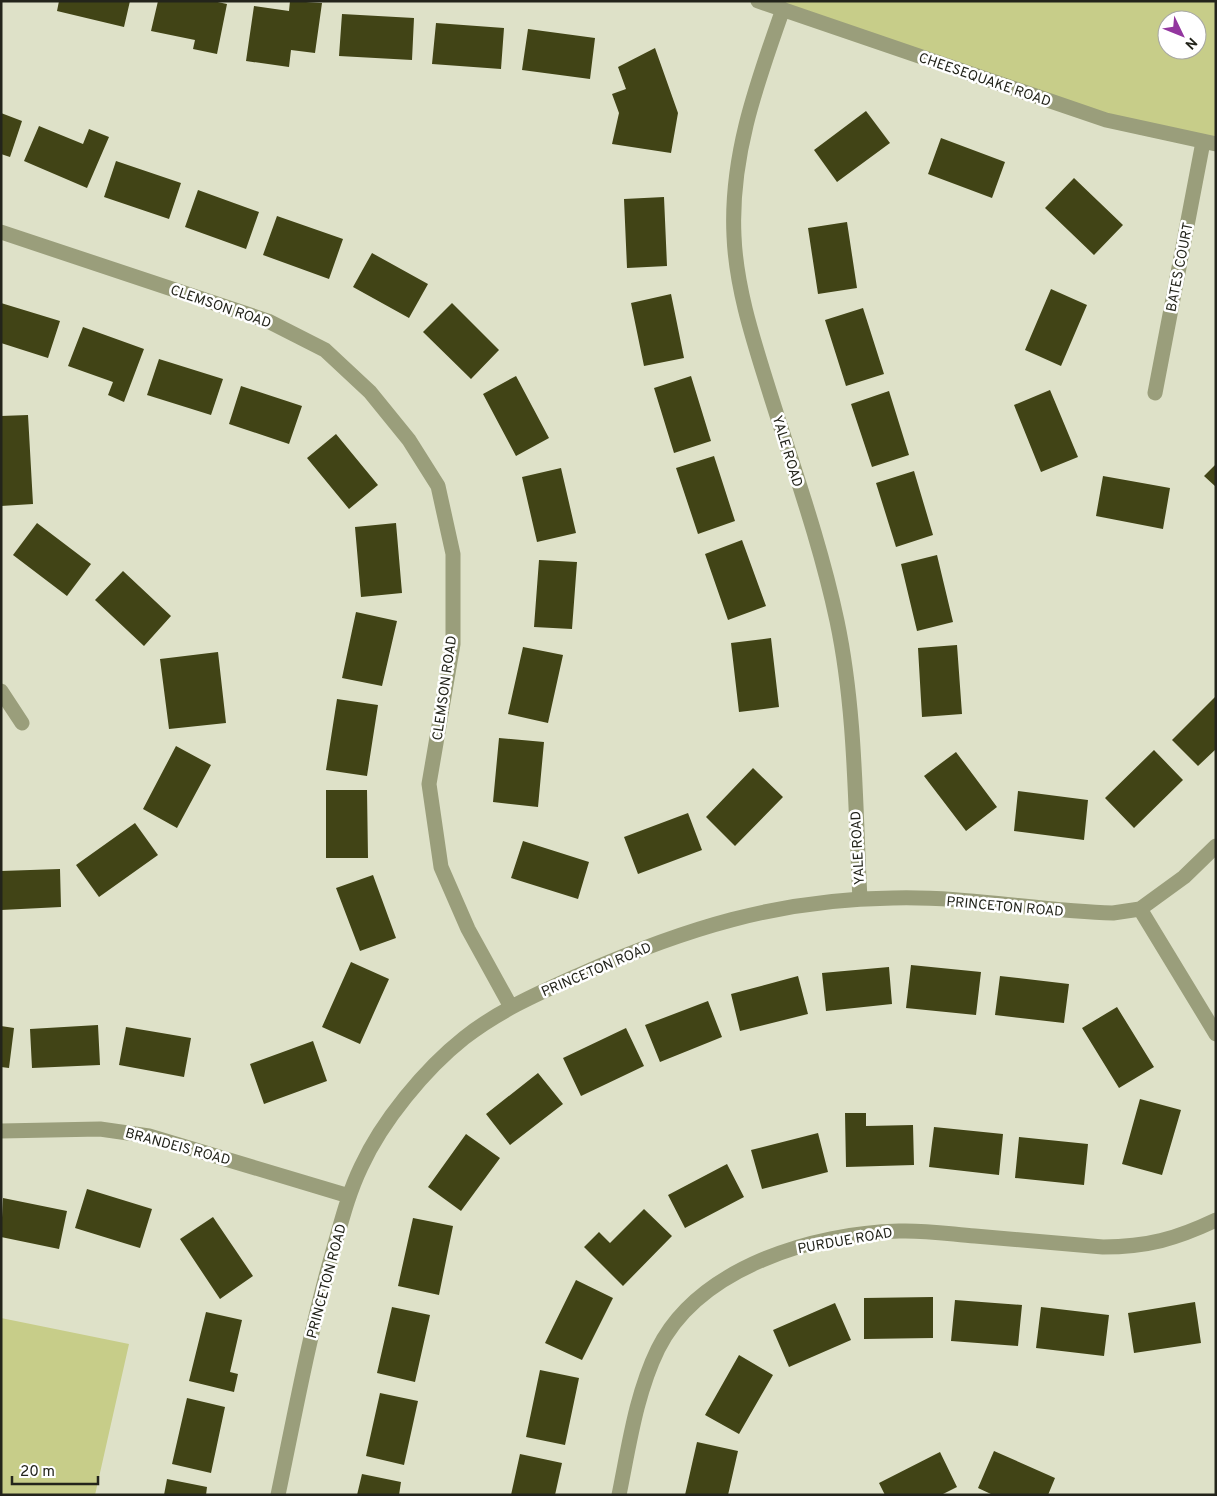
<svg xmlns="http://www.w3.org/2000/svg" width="1217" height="1496" font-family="Overpass,sans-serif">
<rect width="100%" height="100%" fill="#dee1c8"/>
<path fill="#c7cd89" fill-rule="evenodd" d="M784,1H1216V144L1158,133L783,9ZM1167,20H1197V50H1167Z
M1,1318L129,1344L95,1495H1Z"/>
<path fill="#414416" d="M59,1H130L124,27L57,11Z
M158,1H213L227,4L217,54L193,49L195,40L151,31Z
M290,1L322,3L315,53L291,50L289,67L246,61L254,6L289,11Z
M342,14L414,18L412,60L339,56Z
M436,23L504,28L501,69L432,64Z
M528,29L595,38L590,79L522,70Z
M655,48L678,113L671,153L612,144L619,113L612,94L626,89L618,67Z
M866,111L890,143L837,182L814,150Z
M1,113L22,121L10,157L1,154Z
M39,126L83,144L89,129L109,137L87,188L24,161Z
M941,138L1005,162L992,198L928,174Z
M116,161L181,183L169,219L104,197Z
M1074,178L1123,225L1094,255L1045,208Z
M198,190L259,212L246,249L185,227Z
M664,197L667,266L627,268L624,199Z
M277,216L343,239L329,279L263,255Z
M847,222L857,288L818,294L808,228Z
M372,253L428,284L409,318L353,287Z
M1051,289L1087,305L1061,366L1025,350Z
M671,294L684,358L644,366L631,303Z
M1,303L60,321L48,358L1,343Z
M452,303L499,350L471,379L423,332Z
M863,308L884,374L846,386L825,320Z
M83,327L144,349L124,402L108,395L113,382L68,366Z
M159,359L223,379L211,415L147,395Z
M516,376L549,438L516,456L483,394Z
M691,376L711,441L674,453L654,388Z
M241,386L302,406L289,444L229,424Z
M1050,390L1078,457L1041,472L1014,405Z
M889,391L909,455L872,467L851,404Z
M28,415L33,504L1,506V416Z
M336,434L378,485L349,509L307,458Z
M714,456L735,521L698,534L676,468Z
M1216,464V487L1204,476Z
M561,468L576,533L537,542L522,477Z
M914,471L933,535L896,547L876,483Z
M1103,476L1170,488L1163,529L1096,516Z
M37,523L91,564L67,596L13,555Z
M396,523L402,593L361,597L355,527Z
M742,540L766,606L728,620L705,554Z
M937,555L953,622L917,631L901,564Z
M539,560L577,562L572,629L534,627Z
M123,571L171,616L144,646L95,600Z
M356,612L397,621L382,686L342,678Z
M771,638L779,707L739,712L731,643Z
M957,645L962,714L922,717L918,648Z
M523,647L563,655L548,723L508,714Z
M218,652L226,723L169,729L160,659Z
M1216,696V749L1198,766L1172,740Z
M337,699L378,705L367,776L326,770Z
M499,738L544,742L538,807L493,802Z
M176,746L211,765L177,828L143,809Z
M1154,750L1183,780L1134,828L1105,798Z
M956,752L997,807L966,831L924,776Z
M753,768L783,797L735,846L706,817Z
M326,790H367L368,858H326Z
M1018,791L1088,800L1084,840L1014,831Z
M688,813L702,850L638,874L624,837Z
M135,823L158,855L99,897L76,865Z
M523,841L589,862L578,899L511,878Z
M60,869L61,907L1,910V871Z
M373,875L396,938L360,951L336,888Z
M351,962L389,979L360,1044L322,1027Z
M911,965L981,972L976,1015L906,1008Z
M889,967L892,1004L826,1011L822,973Z
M798,976L808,1014L740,1031L731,994Z
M1000,976L1069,984L1064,1023L995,1015Z
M708,1001L722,1037L660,1062L645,1025Z
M1117,1007L1154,1067L1119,1088L1082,1028Z
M98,1025L100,1065L32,1068L30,1029Z
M1,1026L14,1028L9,1068L1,1067Z
M126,1027L191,1038L184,1077L119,1065Z
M626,1028L644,1066L581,1096L563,1058Z
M313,1041L327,1081L264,1104L250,1064Z
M538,1073L563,1104L510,1145L486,1114Z
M1140,1099L1181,1110L1162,1175L1122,1164Z
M845,1113H866V1126L913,1125L914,1165L846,1167Z
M934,1127L1003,1134L999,1175L929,1167Z
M818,1133L828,1172L762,1189L751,1150Z
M466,1134L500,1158L461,1211L428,1187Z
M1019,1137L1088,1144L1084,1185L1015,1178Z
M727,1164L744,1197L685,1228L668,1195Z
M87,1189L152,1209L140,1248L75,1228Z
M3,1198L67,1211L59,1249L1,1237Z
M644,1209L672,1236L623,1286L584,1247L599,1232L610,1243Z
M213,1217L253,1276L220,1299L180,1239Z
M413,1218L453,1226L439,1295L398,1286Z
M576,1280L613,1298L582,1360L545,1343Z
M933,1297V1338L864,1339V1298Z
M955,1300L1022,1305L1018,1346L951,1341Z
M1195,1302L1201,1343L1134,1353L1128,1313Z
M835,1303L851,1340L789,1367L773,1330Z
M392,1307L430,1315L415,1382L377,1373Z
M1041,1307L1109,1315L1104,1356L1036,1348Z
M206,1312L242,1320L230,1372L238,1374L234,1392L189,1381Z
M739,1355L773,1375L739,1434L705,1415Z
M540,1370L579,1378L565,1445L526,1437Z
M380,1393L418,1401L404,1465L366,1456Z
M187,1398L225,1407L211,1473L172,1464Z
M697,1442L738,1451L728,1495H685Z
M994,1451L1055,1478L1048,1495H993L978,1488Z
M940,1452L957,1487L941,1495H885L879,1483Z
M520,1454L562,1463L555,1495H511Z
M362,1474L401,1482L399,1495H357Z
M167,1479L207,1487L206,1495H164Z"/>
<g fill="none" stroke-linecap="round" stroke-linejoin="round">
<path stroke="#9a9e7b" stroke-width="15" d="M758,1L1106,120L1216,144
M783,9C757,83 730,156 734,236C736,287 753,339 768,387C792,464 820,541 837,621C856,711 855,807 860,899
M1,232L268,321L325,350L370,392L409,440L438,486L453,554V644L429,784L441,867L468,929L511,1007
M1155,393L1203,142
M1,691L22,723
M1140,909L1216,1034
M1,1131L100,1129L149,1136L349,1196
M278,1495C295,1413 310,1331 333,1251C341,1223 348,1194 361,1167C382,1121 425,1069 464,1038C498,1011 539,993 579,975C684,929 778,899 893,898C966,896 1040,911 1113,913L1140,909L1184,877L1216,846
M619,1495C629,1446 636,1394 658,1349C699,1267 814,1233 899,1231C924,1230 950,1234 975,1236C1017,1240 1060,1243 1103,1247C1147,1247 1176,1239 1216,1220"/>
</g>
<g text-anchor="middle" stroke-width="5" stroke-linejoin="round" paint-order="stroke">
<g font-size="14" fill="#23241b" stroke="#fff">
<text transform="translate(985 79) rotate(19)" y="5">CHEESEQUAKE ROAD</text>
<text transform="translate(1179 267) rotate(-79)" y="5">BATES COURT</text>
<text transform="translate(221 306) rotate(19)" y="5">CLEMSON ROAD</text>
<text transform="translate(788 451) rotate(73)" y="5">YALE ROAD</text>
<text transform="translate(444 688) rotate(-82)" y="5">CLEMSON ROAD</text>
<text transform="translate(857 848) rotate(-93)" y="5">YALE ROAD</text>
<text transform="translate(1005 906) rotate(5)" y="5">PRINCETON ROAD</text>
<text transform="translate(596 969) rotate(-23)" y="5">PRINCETON ROAD</text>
<text transform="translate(178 1146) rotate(15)" y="5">BRANDEIS ROAD</text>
<text transform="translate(845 1240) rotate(-10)" y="5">PURDUE ROAD</text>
<text transform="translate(326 1281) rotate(-75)" y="5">PRINCETON ROAD</text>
</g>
</g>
<rect width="1217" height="1496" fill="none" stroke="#23241b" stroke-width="5"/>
<g transform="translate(1182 35) rotate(133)"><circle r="24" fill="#ffffff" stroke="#a7a7a4"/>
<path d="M0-4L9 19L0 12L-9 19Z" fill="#93369f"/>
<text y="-8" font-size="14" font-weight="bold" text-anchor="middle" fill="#23241b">N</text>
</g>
<path d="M12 1476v8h86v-8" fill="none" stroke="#23241b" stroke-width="2.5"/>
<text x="20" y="1476" font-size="15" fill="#23241b" stroke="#ffffff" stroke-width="4" paint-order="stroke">20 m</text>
</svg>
